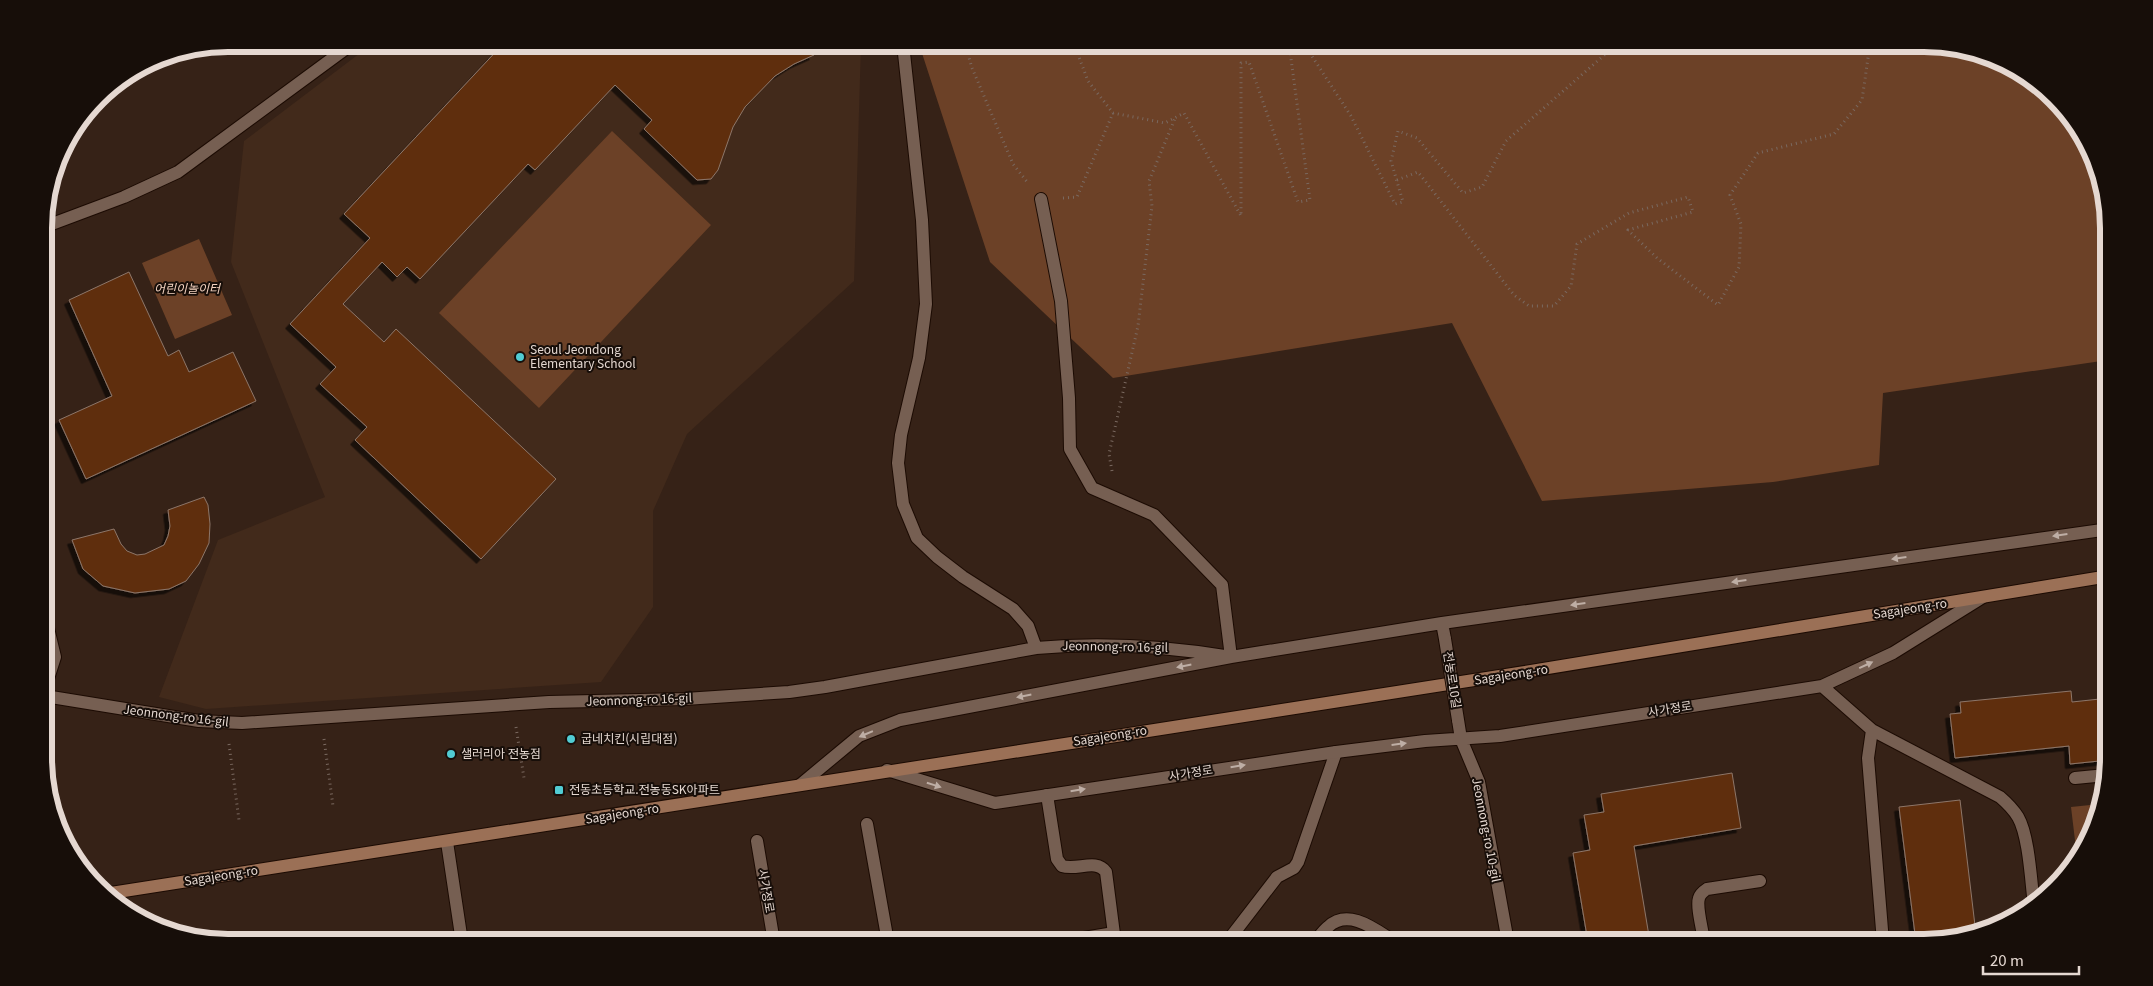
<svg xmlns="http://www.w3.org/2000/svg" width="2153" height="986" font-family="Georgia,'Noto Sans KR',serif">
<defs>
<filter id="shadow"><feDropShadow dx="-4.5" dy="4.5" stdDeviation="0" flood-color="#0009"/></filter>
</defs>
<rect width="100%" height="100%" fill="#362217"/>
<path fill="#422a1b" d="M372,44H861L854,281L687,434L653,511V607L601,682L206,709L159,697L218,540L325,497L231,262L244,141Z"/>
<path fill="#6c4127" d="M919,44H1924L1995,58L2037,82L2071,116L2095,158L2108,205V360L1883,393L1879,465L1773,482L1542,501L1452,323L1113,378L990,262Z
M612,131L711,225L539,408L439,313Z
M199,239L232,315L175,339L142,263Z
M2100,804L2095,828L2077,857L2071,807Z"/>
<path fill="#5f2f0f" stroke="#8d7669" filter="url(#shadow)" d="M503,44H804L814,55L794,64L775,76L745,107L733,127L718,170L711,179L697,180L644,129L652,120L615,85L535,170L528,164L420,279L407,267L397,277L382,262L343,304L384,342L396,329L556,479L481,559L355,440L367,427L320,384L336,367L290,324L370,238L344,214Z
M129,272L168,356L179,350L189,372L233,352L256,401L86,479L59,420L112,396L69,300Z
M204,497L208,505L210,524L209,543L199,564L186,581L169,589L135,593L103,586L83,569L72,540L114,529L121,544L127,551L137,555L145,554L164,545L168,536L170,526L168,510Z
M2071,691L2072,702L2109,698V760L2070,764L2069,746L1955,758L1950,714L1961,713L1960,702Z
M1732,773L1741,828L1634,846L1650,942H1588L1573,853L1590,850L1584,815L1604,812L1601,794Z
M1960,800L1976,934L1936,942H1916L1899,807Z"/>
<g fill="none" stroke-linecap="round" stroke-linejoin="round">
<defs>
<path id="service" d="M1047,795L1057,859L1062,866C1077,871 1096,858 1106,872L1115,942
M867,824L888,942
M757,841L774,942
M447,842L462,942
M1060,942L1114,933
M1227,942L1277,877L1294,868L1298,862L1336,752
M1315,942C1319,937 1323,931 1328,927C1349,907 1377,931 1395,942
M1704,942C1703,931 1696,907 1699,898C1700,894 1704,891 1707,889L1760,881"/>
<path id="minor" d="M903,44L922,220L926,304L919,358L901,435L898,463L903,504L917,538L937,557L963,577L1013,609L1028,626L1036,648
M1041,199L1061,301L1069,398L1070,449L1092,488L1154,515L1222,585L1231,657
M44,227L124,197L178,172L352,44
M45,616L55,657L45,688
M1442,623L2109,529
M1822,686L1872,730L2000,797C2007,803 2013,809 2018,817C2029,836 2031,882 2034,905
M45,696L199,721L242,723L549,702L685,699L789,692L825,687L1036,648C1102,642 1166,646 1231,657
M1458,720L1461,739L1479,782L1508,942
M1872,730L1868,758L1883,942
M887,770L995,803L1336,752L1425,741L1500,736L1822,686L1893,653L1983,597
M2075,778L2106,775
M800,785L859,736L900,720L1231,657L1442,623L1445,639"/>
<path id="secondary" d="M111,893L1506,675L2109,576"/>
</defs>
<use href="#service" stroke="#1c0b03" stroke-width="14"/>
<use href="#minor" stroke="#1c0b03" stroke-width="14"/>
<use href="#secondary" stroke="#1c0b03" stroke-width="14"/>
<path stroke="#7a6960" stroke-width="3" stroke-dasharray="1 4" stroke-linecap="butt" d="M965,44L972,68L1013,164L1028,183
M1074,44L1088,81L1113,113L1165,123L1184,113L1241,216V63L1249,62L1298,202L1310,200L1289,44
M1304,44L1351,116L1395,204L1403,202L1391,161L1398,131L1417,138L1463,193L1482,187L1506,141L1617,44
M1397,180L1418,172L1514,295L1529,306H1554L1571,286L1577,244L1629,213L1688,197L1693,212L1628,230L1657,258L1718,305L1739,267L1741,224L1730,195L1758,153L1834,134L1862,100L1870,44
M1063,198L1077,197L1113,113
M1112,471L1109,454L1138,326L1152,206L1149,181L1176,116
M516,727L524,778
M324,739L333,806
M229,744L239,820"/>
<use href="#service" stroke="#765f52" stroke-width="12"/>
<use href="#minor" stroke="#765f52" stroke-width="12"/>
<use href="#secondary" stroke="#9b7056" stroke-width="12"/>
<defs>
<path id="minor-bridge" d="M1445,639L1458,720"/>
</defs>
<use href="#minor-bridge" stroke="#1c0b03" stroke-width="14" stroke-linecap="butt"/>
<use href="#minor-bridge" stroke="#765f52" stroke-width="12"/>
</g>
<defs><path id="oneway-solid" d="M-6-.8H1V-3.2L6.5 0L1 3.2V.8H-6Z" transform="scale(1.25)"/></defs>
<g fill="#beaea5">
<use href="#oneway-solid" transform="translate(2060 535) rotate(172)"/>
<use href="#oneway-solid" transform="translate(1899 558) rotate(172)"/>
<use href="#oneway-solid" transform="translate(1739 581) rotate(172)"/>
<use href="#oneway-solid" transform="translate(1578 604) rotate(172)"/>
<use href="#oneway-solid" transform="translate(1866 665) rotate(-25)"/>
<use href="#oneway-solid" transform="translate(1184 666) rotate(169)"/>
<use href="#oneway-solid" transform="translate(1024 696) rotate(169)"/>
<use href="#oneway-solid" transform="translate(866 734) rotate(157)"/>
<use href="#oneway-solid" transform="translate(1399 744) rotate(-7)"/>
<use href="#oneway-solid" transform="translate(1238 766) rotate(-9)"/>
<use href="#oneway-solid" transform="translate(934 785) rotate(17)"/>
<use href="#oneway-solid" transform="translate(1078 790) rotate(-9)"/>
</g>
<g fill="#51ccd3" stroke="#170e09" stroke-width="2">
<circle cx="520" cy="357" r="5"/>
<circle cx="571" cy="739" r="5"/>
<circle cx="451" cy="754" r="5"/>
<rect x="554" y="785" width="10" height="10" rx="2.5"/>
</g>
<g text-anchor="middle" stroke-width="4" stroke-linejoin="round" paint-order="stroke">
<g font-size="12" font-style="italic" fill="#f4d3c0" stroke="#170e09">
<text x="187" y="293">어린이놀이터</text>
</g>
<g font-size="12" fill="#e5d8d1" stroke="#170e09" text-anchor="start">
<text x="530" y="354">Seoul Jeondong<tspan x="530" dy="14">Elementary School</tspan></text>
<text x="581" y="743">굽네치킨(시립대점)</text>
<text x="461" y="758">샐러리아 전농점</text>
<text x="569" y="794">전동초등학교.전농동SK아파트</text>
</g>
<g font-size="12" fill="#e5d8d1" stroke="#170e09">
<text transform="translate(1910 609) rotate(-9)" y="4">Sagajeong-ro</text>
<text transform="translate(1115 647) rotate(1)" y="4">Jeonnong-ro 16-gil</text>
<text transform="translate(1511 675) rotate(-9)" y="4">Sagajeong-ro</text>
<text transform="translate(1452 680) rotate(81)" y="4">전농로10길</text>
<text transform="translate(639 700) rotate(-2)" y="4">Jeonnong-ro 16-gil</text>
<text transform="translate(1670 709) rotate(-9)" y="4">사가정로</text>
<text transform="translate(176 716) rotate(7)" y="4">Jeonnong-ro 16-gil</text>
<text transform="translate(1110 736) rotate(-9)" y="4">Sagajeong-ro</text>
<text transform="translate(1191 773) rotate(-9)" y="4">사가정로</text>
<text transform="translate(622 814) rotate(-9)" y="4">Sagajeong-ro</text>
<text transform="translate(1486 830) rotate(79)" y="4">Jeonnong-ro 10-gil</text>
<text transform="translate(221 876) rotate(-9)" y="4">Sagajeong-ro</text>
<text transform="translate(766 891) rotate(80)" y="4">사가정로</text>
</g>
</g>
<path d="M0 0H2153V986H0ZM228 52H1924A176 176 0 0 1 2100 228V758A176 176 0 0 1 1924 934H228A176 176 0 0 1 52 758V228A176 176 0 0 1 228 52Z" fill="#170e09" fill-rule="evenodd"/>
<path fill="none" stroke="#e5d8d1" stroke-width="6" d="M228 52H1924A176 176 0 0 1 2100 228V758A176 176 0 0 1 1924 934H228A176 176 0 0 1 52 758V228A176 176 0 0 1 228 52Z"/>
<path d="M1983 966v8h96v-8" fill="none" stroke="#e5d8d1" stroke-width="2.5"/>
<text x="1990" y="966" font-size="15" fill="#e5d8d1" stroke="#170e09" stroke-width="4" paint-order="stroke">20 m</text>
</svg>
